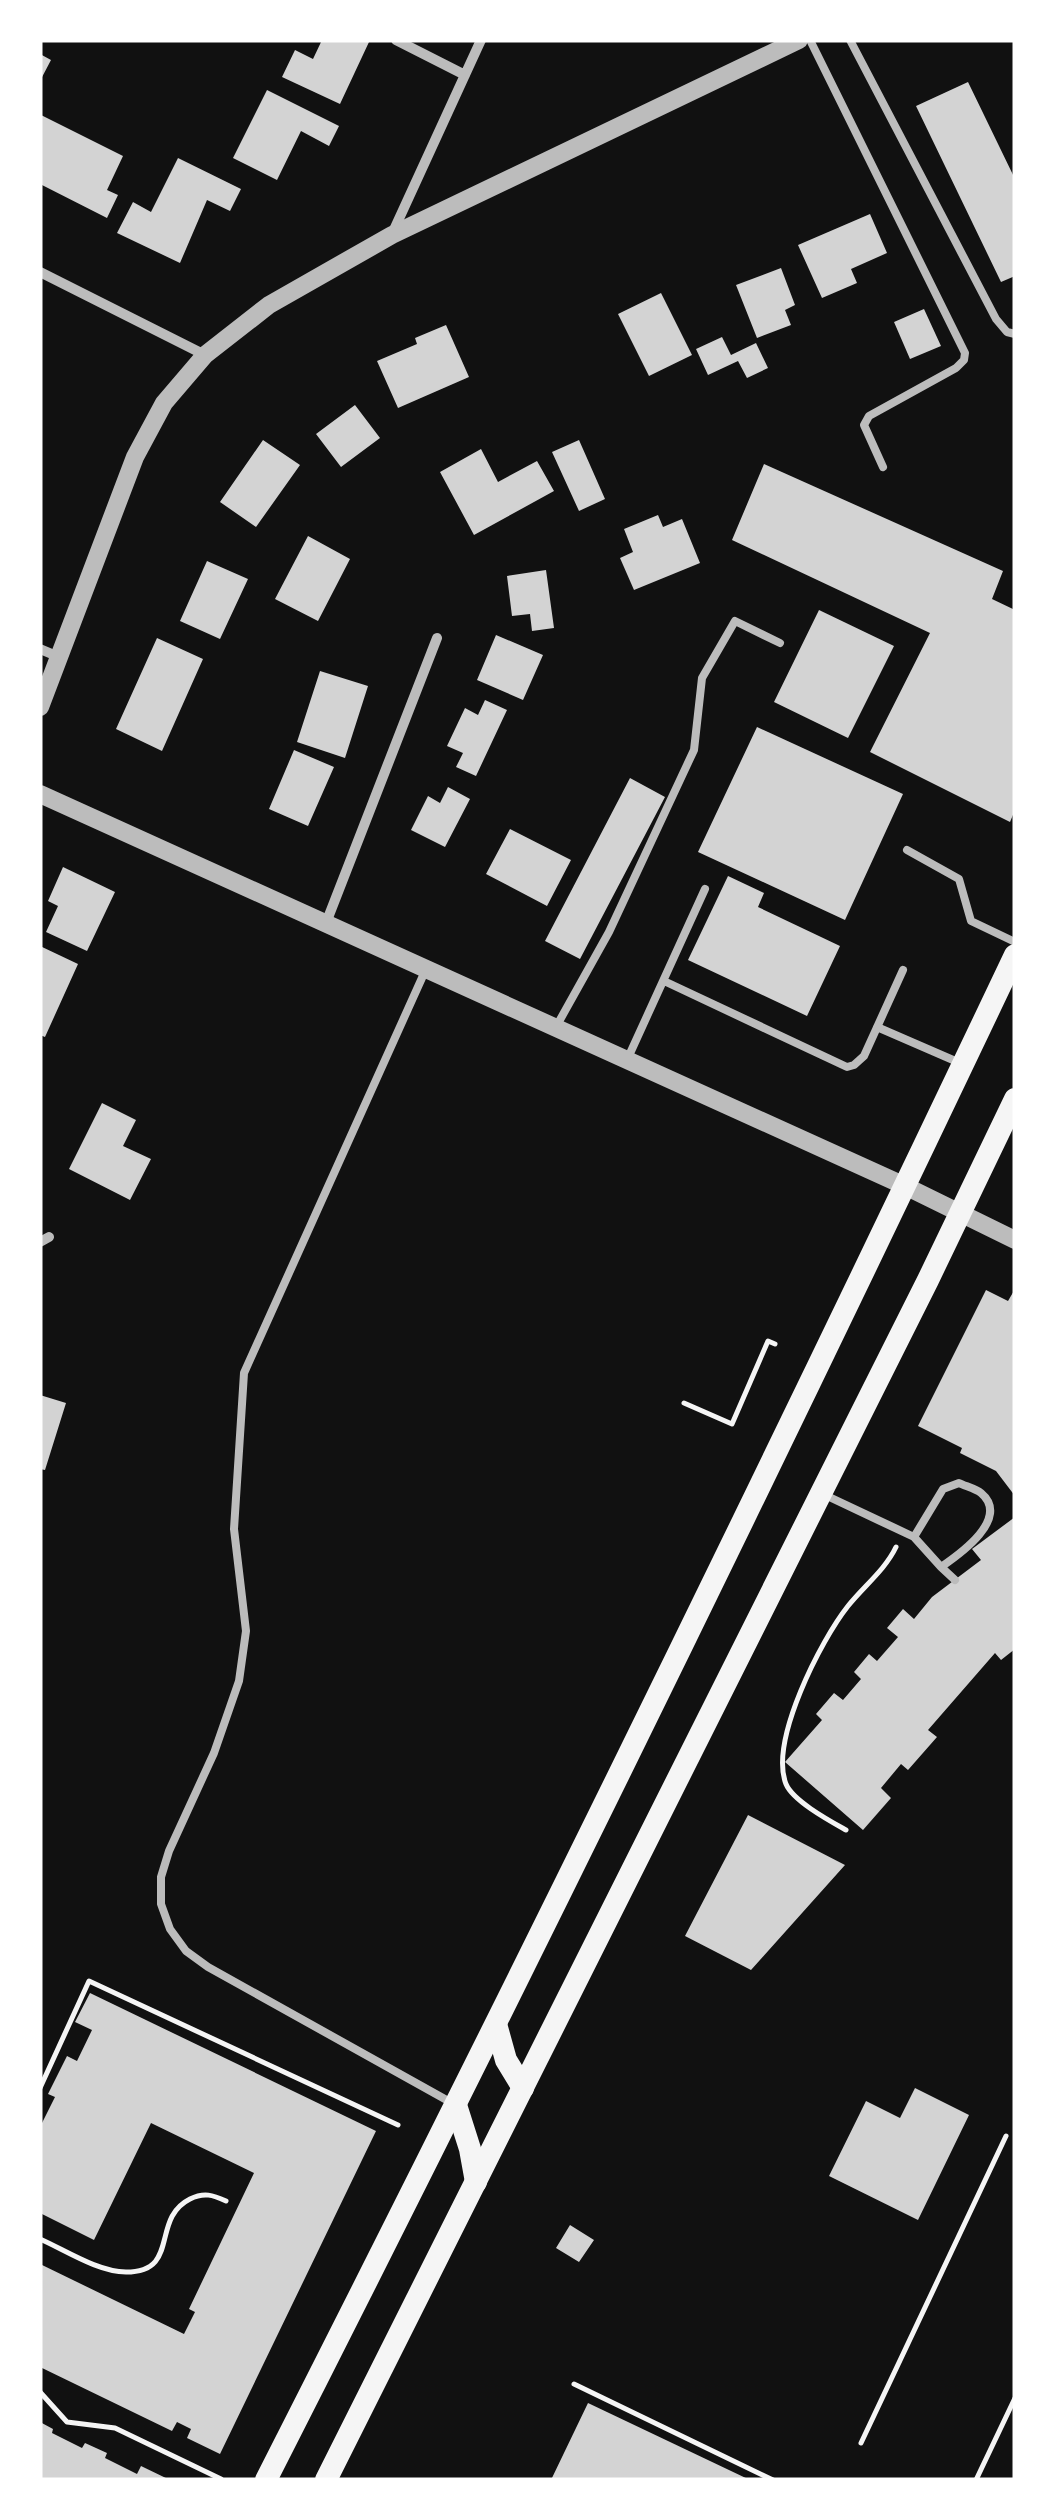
<svg xmlns="http://www.w3.org/2000/svg" width="1055" height="2520" font-family="'IBM Plex Sans',sans-serif">
<rect width="100%" height="100%" fill="#111"/>
<path fill="#d3d3d3" d="M322,40L369,42L340,104L282,77L295,50L313,59Z
M40,54L51,60L40,81Z
M968,82L1015,179V276L1001,282L916,106Z
M267,90L339,126L329,146L301,131L277,180L233,158Z
M41,115L123,156L107,190L118,195L107,218L40,184Z
M178,158L241,189L230,211L207,200L180,263L117,233L133,202L151,212Z
M870,214L887,253L851,269L857,283L822,298L798,245Z
M781,268L795,305L785,310L791,325L757,338L736,285Z
M661,293L692,355L649,376L618,314Z
M924,309L941,346L910,359L894,322Z
M446,325L469,377L398,408L377,361L417,344L415,338Z
M722,337L731,355L756,343L768,368L747,378L738,361L708,375L696,349Z
M355,405L380,438L341,467L316,434Z
M263,440L300,465L256,527L220,502Z
M579,440L605,499L579,511L552,452Z
M481,449L498,482L537,461L554,491L474,535L440,472Z
M764,464L1003,571L992,599L1015,610V810L1010,822L870,752L930,633L732,540Z
M658,515L663,527L682,519L700,563L634,590L620,558L633,552L624,529Z
M308,536L350,559L318,621L275,599Z
M207,561L248,579L220,639L180,621Z
M546,570L554,628L532,631L530,614L512,616L507,576Z
M819,610L894,646L848,738L774,702Z
M496,635L543,655L523,700L477,680Z
M157,638L203,659L162,751L116,729Z
M320,671L368,686L345,758L297,742Z
M485,700L507,710L476,776L456,767L463,753L447,746L465,708L478,715Z
M757,727L903,794L845,920L698,852Z
M294,750L334,767L308,826L269,809Z
M630,778L665,797L580,959L545,941Z
M448,787L470,799L445,847L411,830L428,796L440,803Z
M510,829L571,860L547,906L486,874Z
M63,867L115,892L87,951L46,932L58,906L48,901Z
M728,876L764,893L758,907L840,946L807,1016L688,960Z
M40,946L78,964L45,1037L40,1035Z
M102,1103L136,1120L123,1146L151,1159L130,1200L69,1169Z
M1015,1289V1496L996,1471L960,1453L962,1448L918,1426L986,1290L1008,1301Z
M40,1395L66,1403L45,1470L40,1469Z
M1015,1517V1649L1001,1660L995,1653L928,1730L937,1737L908,1770L901,1764L881,1788L891,1798L863,1830L785,1762L822,1720L816,1714L834,1693L843,1700L861,1679L854,1672L869,1654L877,1661L898,1637L887,1628L903,1609L914,1619L932,1597L981,1560L972,1549Z
M748,1815L845,1865L751,1970L685,1936Z
M90,1993L376,2131L220,2454L187,2438L191,2429L177,2422L172,2431L40,2367V2264L184,2334L195,2312L189,2309L254,2173L151,2123L94,2240L40,2213V2127L55,2097L48,2094L67,2056L77,2061L92,2030L75,2022Z
M915,2088L969,2115L918,2220L829,2176L866,2101L900,2118Z
M570,2225L594,2240L579,2262L556,2248Z
M588,2403L750,2480H551Z
M40,2422L53,2429L52,2433L82,2448L85,2443L107,2453L105,2458L137,2474L141,2466L170,2480H40Z"/>
<g fill="none" stroke-linecap="round" stroke-linejoin="round">
<path stroke="#f5f5f5" stroke-width="5" d="M684,1403L732,1424L768,1341L775,1344
M846,1830C830,1821 793,1801 786,1784C769,1741 821,1640 848,1606C864,1586 885,1570 896,1547
M40,2088L89,1981L398,2125
M40,2239C65,2250 98,2272 126,2272C181,2272 150,2219 190,2199C204,2192 213,2195 226,2201
M574,2384L773,2480
M40,2392L67,2422L115,2428L221,2479
M861,2443L1006,2136
M976,2480L1015,2398"/>
<path stroke="#bcbcbc" stroke-width="8" d="M810,40L965,353L964,360L956,368L869,416L864,425L883,467
M850,40L996,319L1007,332L1015,334
M907,850L959,879L971,921L1015,942
M426,969L244,1373L234,1529L246,1631L239,1681L214,1753L169,1851L161,1877V1904L170,1929L186,1951L208,1967L452,2103
M664,981L847,1067L854,1065L864,1056L903,970
M556,1027L609,932L694,750L702,678L735,621L780,643
M877,1027L960,1063
M627,1060L705,889
M825,1495L914,1537L941,1567C960,1554 1011,1518 981,1493C976,1489 965,1486 959,1483L943,1489L914,1537
M941,1567L955,1580"/>
<path stroke="#bcbcbc" stroke-width="10" d="M396,40L465,75
M392,234L481,40
M40,272L205,355
M40,649L59,657
M326,923L437,638
M40,1242L49,1237"/>
<path stroke="#bcbcbc" stroke-width="18" d="M40,707L135,457L164,403L205,355L269,305L392,235L799,40
M40,794L905,1186L1015,1240"/>
<path stroke="#f5f5f5" stroke-width="22" d="M496,2024L506,2060L523,2088
M456,2105L470,2149L476,2182"/>
<path stroke="#f5f5f5" stroke-width="22" d="M266,2480C523,1975 772,1466 1015,955
M326,2480L928,1280L1015,1099"/>
</g>
<rect width="1055" height="2520" fill="none" stroke="#ffffff" stroke-width="85"/>
</svg>
